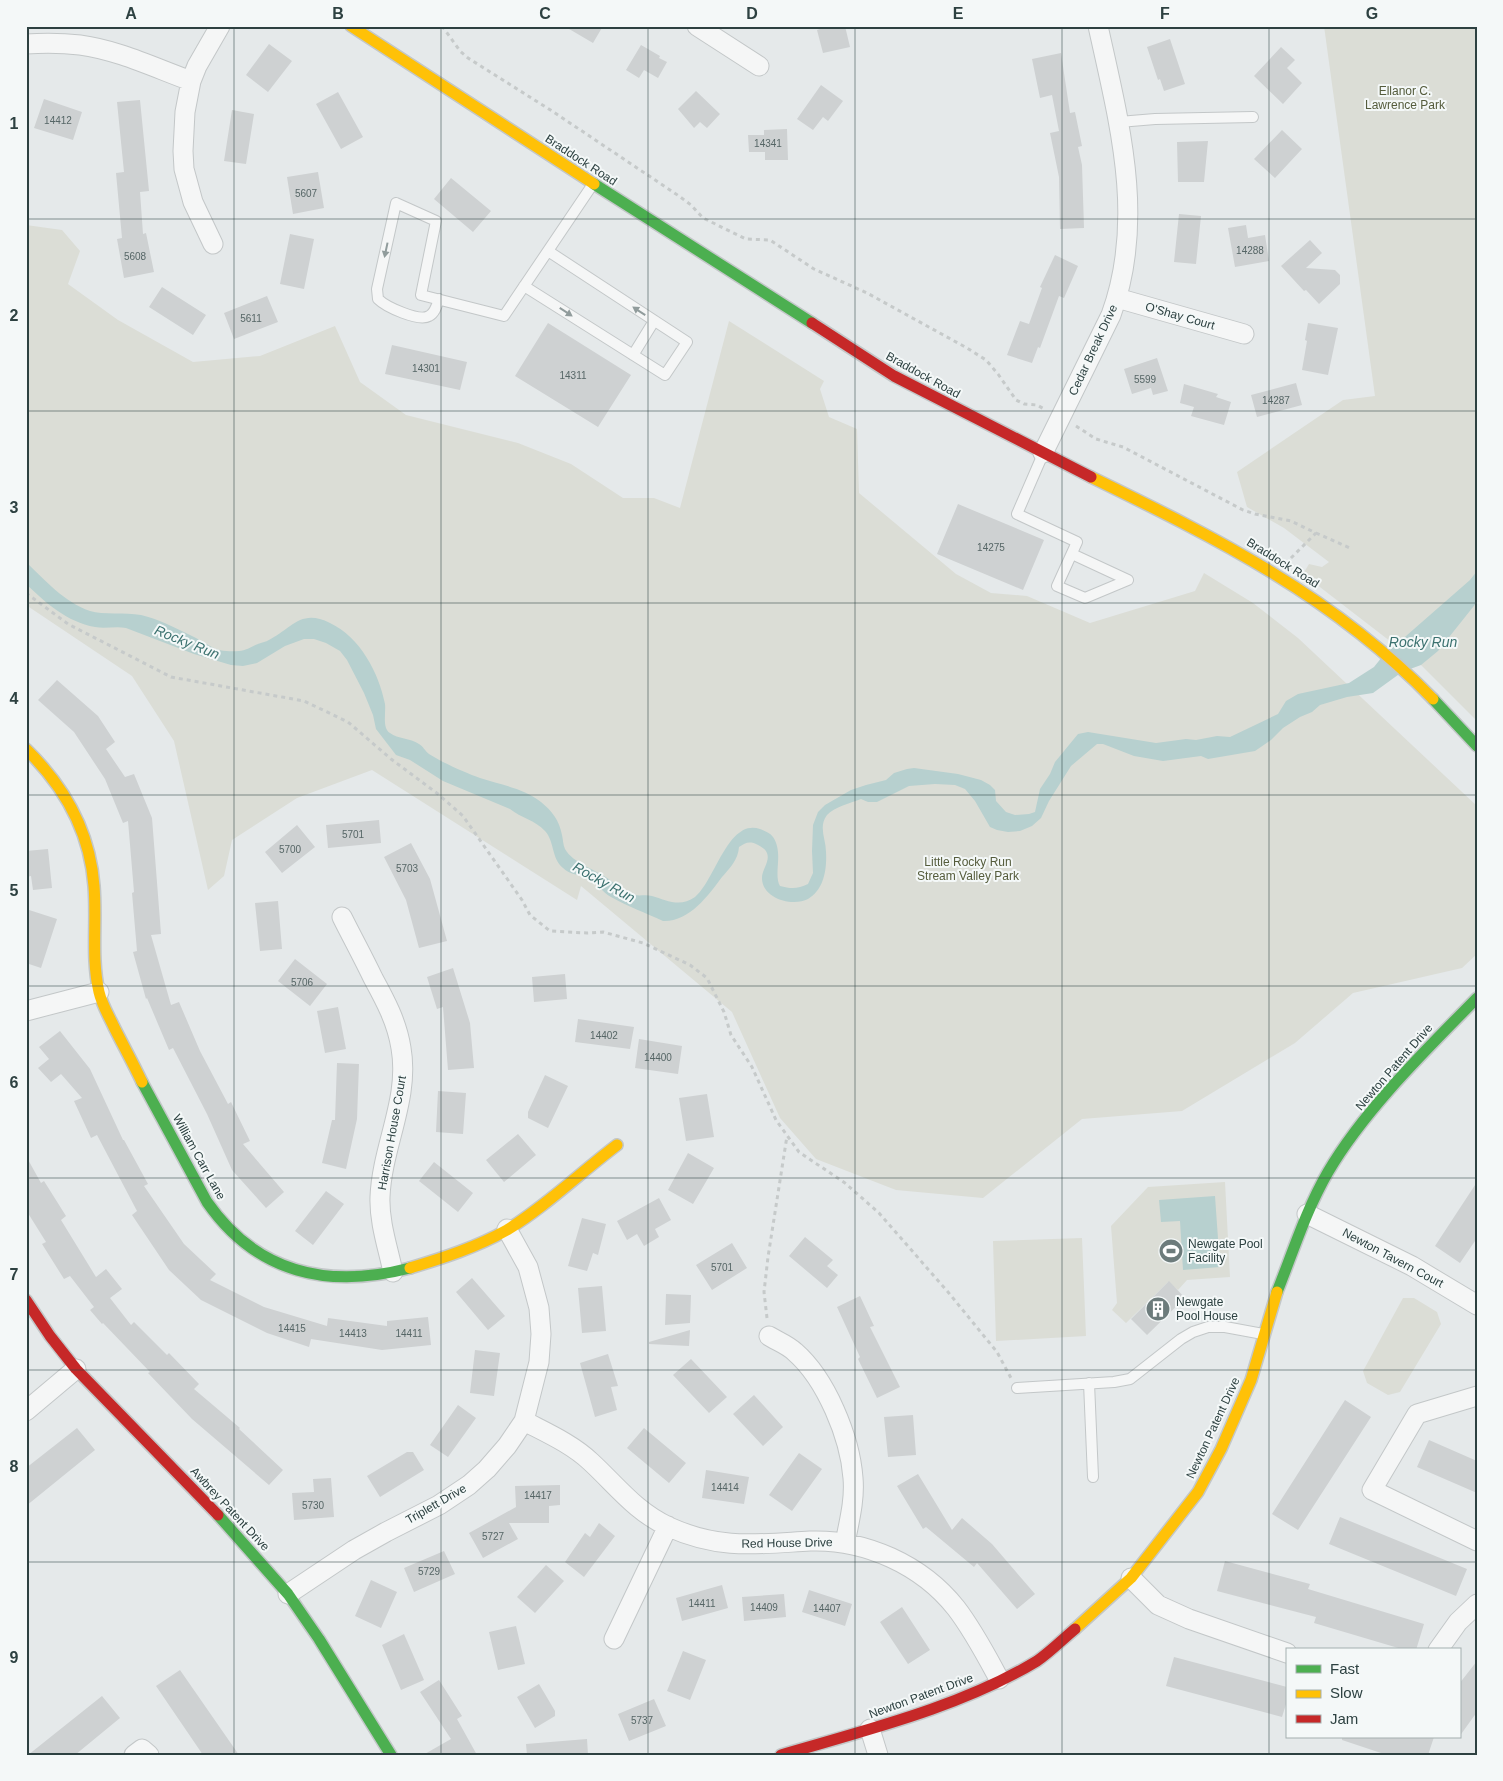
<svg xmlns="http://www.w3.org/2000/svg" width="1503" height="1781" font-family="Arial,sans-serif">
<rect width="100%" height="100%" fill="#e5e9ea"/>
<path fill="#dbddd6" d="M1324,26H1477V721L1421,665L1303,574L1309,564L1322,567L1329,562L1284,528L1247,507L1237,472L1343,400L1375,396Z
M26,225L62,230L80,251L68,284L118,320L193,362L260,356L335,326L360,382L406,415L518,443L571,464L623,498H654L680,508L729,321L824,381L820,389L829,417L857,429L859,493L956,574L991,593L1027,596L1090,623L1195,591L1204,573L1253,603L1298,638L1477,806V954L1462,968L1353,993L1295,1043L1182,1111L1082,1119L983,1198L896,1190L816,1159L780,1118L732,1012L581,886L577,900L372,770L297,798L232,840L224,876L208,890L174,741L132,676L26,605Z
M1225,1182L1230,1277L1187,1280L1178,1290L1168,1282L1126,1323L1112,1310L1117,1303L1111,1226L1148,1187Z
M1082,1238L1086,1336L996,1341L993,1241Z
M1403,1298H1414L1437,1312L1441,1324L1400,1392L1388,1395L1367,1383L1363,1371Z"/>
<path fill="#b7d0cf" d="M26,562C45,580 64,602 90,611C103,615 125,612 141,615C158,619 176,628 192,636C199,639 204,643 210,646C217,651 230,652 239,651C246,651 252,646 258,644C258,644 267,641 267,641C292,629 300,608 330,623C360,637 379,673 385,704C386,713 382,728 390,733C398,739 410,738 419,744C423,746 425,751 429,754C441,762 466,773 480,778C501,785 523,788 541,802C552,811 559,820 562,835C563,839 563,845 565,849C573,863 594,869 607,878C615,883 622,891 632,894C638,897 645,894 652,896C666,900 680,908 695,897C715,881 728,818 760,829C765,831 770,833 773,837C784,853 773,874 780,886C791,889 798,889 808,884L813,873L812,851L813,825L818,812L825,805L851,790L866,785L886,780L894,773L907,769L914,768L958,774L981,780L990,785L995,790L996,801L1006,812L1015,815L1029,814L1035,812L1040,789L1050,774L1055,762L1078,734L1088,732L1156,743L1186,739L1196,740L1217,736L1230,737L1278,714L1286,701L1298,694L1349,683L1374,667L1382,657L1470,580L1477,571V602L1438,651L1421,665L1402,672L1373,693L1347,697L1320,705L1312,712L1300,717L1283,728L1271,740L1255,751L1208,759L1201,756L1163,761L1134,756L1103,744H1097L1071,766L1049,801L1041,818L1032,826L1020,831L1008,832L997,830L990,827L975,801L965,789L955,785L935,784L909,786L877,802H868L861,799C851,803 834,807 827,815C818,827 826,839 826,852C827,869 824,890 808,899C793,907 763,899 762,879C761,867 779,854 756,844C749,841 745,843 739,847C738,860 730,868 722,877C708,896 689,922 663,921C646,913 627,906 611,897C602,892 596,882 587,878C579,874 570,875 563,868C551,858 555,842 545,831C535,820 521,818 510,809L443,781L410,760L396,755L376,729L373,715L364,693L347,660L340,651L326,643L314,639H304L285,646L257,663L243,666L231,665L194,654L126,628C116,626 105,629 95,627C67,622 46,603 26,584Z
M1215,1196L1220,1267L1183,1270L1180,1221L1161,1222L1159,1200Z"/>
<path fill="#ced1d2" d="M564,26H603L593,43Z
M819,26H845L850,47L823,53L817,30L820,29Z
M1170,39L1185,84L1164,91L1160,79L1158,80L1147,47Z
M269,44L292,61L268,92L246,75Z
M641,45L660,56L659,58L667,62L658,78L644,70L639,78L626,70Z
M1281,47L1295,60L1287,68L1302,83L1283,104L1254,76Z
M1061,53L1070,113L1075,112L1082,146L1078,147L1082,165L1084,228L1060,229L1059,177L1050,133L1059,131L1052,95L1040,98L1032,59Z
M821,85L843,101L828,121L823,117L813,130L797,119Z
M696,91L720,114L707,128L700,122L694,128L678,109Z
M338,92L363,137L341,149L316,104Z
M44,99L82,112L73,140L34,128Z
M140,100L149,191L140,192L143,234L146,233L154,272L124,278L117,239L122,238L116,173L124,172L117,102Z
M232,110L254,114L246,164L224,161Z
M787,129L788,160H765V152H749L748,135H764V130Z
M1282,130L1302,149L1275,178L1254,159Z
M1208,141L1204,182H1178L1177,142Z
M318,172L324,208L293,214L287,177Z
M451,178L491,211L473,232L434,199Z
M1179,214L1201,216L1196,264L1174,262Z
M1246,225L1248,238L1265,235L1269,261L1235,267L1228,228Z
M290,234L314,239L304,289L280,284Z
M1310,240L1322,253L1306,268L1335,270L1340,275V284L1319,304L1306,290L1304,291L1281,266Z
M1055,255L1078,266L1064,298L1059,296L1040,348L1038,347L1032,363L1007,355L1020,321L1029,324L1042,288L1040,287Z
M162,287L206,315L193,335L149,307Z
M267,296L278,322L234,339L224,313Z
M548,323L631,375L598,427L515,376Z
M1308,323L1338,328L1328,375L1302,370L1307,341L1305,340Z
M392,345L467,362L460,390L385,374Z
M1157,358L1168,391L1153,395L1151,388L1132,394L1124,369Z
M1296,383L1302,405L1257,417L1251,395Z
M1184,384L1218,394L1216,397L1231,402L1224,425L1191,416L1194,407L1180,403Z
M958,504L1044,540L1023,590L937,554Z
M57,680L98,716L115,742L106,749L125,777L134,774L152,818L161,934L151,935L171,1005L179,1002L200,1051L228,1104L231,1102L250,1141L243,1144L284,1192L266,1208L232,1170L207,1114L173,1048L169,1050L147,998L146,999L133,952L137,951L132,893L134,892L128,821L123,823L105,779L74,732L38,700Z
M379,820L381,843L328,848L326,825Z
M297,825L315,847L282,873L265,852Z
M411,843L430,879L447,941L419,948L406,900L384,857Z
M48,849L52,888L33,890L31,876L26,877V851Z
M278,901L282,949L260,951L255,903Z
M26,909L57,919L41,968L26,963Z
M295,959L327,984L310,1006L278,981Z
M453,968L470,1023L474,1068L448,1070L443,1007L437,1009L427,977Z
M565,974L567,999L534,1002L532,977Z
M338,1007L346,1049L325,1053L317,1011Z
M578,1019L634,1027L630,1049L575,1042Z
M60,1031L90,1069L123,1140H124L148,1184L144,1186L184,1244L216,1274L210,1280L264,1307L327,1326L328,1318L387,1326V1321L428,1317L431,1345L382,1350L311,1339L309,1347L267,1333L201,1300L169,1270L132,1215L137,1211L97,1135L91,1138L74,1101L82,1098L61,1074L51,1082L38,1068L49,1059L39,1047Z
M639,1039L682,1046L678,1074L635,1068Z
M337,1063L359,1064L357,1119L346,1169L322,1163L332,1120H335Z
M545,1075L568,1086L548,1128L528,1118V1112Z
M438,1091L466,1093L463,1134L436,1132Z
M707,1094L714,1137L686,1141L679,1098Z
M518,1134L536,1155L504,1182L486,1160Z
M688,1153L714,1168L693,1204L668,1190Z
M26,1156L41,1183L44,1181L66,1216L61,1220L96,1277L106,1269L122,1289L110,1298L131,1325L134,1322L167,1355L169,1353L199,1384L194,1389L240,1428L239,1429L283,1470L269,1485L192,1419L148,1373L150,1372L103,1323L102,1324L90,1310L94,1307L70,1276L64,1279L42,1244L46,1242L26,1210Z
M434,1162L473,1193L458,1212L419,1181Z
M1477,1182V1238L1460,1263L1435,1246Z
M326,1191L344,1204L313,1245L295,1231Z
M659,1198L671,1220L655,1229L659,1237L644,1246L637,1234L627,1240L617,1221Z
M582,1218L606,1224L598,1255L593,1253L587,1271L568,1266Z
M805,1237L833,1260L827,1266L838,1275L827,1288L789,1256Z
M732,1243L747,1268L712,1290L696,1265Z
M472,1278L505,1316L488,1330L456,1292Z
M1169,1281L1185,1298L1147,1335L1131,1319Z
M602,1286L606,1331L582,1333L578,1288Z
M666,1294L691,1295L690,1323L665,1325Z
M860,1296L874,1326L870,1327L900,1387L877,1398L858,1359L860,1357L837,1307Z
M690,1330L689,1346L649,1344V1342Z
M475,1350L500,1353L494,1396L470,1393Z
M608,1354L618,1386L611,1387L617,1410L595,1417L580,1363Z
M691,1359L727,1397L709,1413L673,1375Z
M754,1395L783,1427L763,1446L733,1414Z
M1345,1400L1371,1417L1298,1530L1272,1514Z
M458,1405L476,1418L448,1457L430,1445Z
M913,1415L916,1455L888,1457L884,1417Z
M77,1428L95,1450L26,1506V1468Z
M644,1428L686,1463L669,1483L627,1448Z
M1429,1440L1477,1461V1493L1417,1467Z
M407,1452H413L424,1470L380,1497L367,1476Z
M799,1453L822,1469L792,1511L769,1495Z
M706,1470L749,1477L744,1504L702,1498Z
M918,1474L952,1530L962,1518L992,1544L1035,1594L1017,1609L977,1563L974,1567L926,1527L923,1529L897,1486Z
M331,1478L334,1517L294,1520L292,1493L314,1492L313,1479Z
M560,1485V1505L549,1506V1523H509L518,1539L483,1558L469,1533L516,1507L515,1486Z
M1340,1517L1467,1569L1456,1596L1329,1544Z
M599,1523L615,1536L584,1577L565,1562L585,1533L590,1537Z
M444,1551L455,1574L414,1592L404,1568Z
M1225,1561L1310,1584L1308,1589L1424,1624L1416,1650H1405L1314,1623L1316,1617L1217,1591Z
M546,1565L564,1581L535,1613L517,1597Z
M371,1580L397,1592L381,1628L355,1616Z
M722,1585L728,1608L682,1621L676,1598Z
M809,1590L852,1604L845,1626L802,1612Z
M784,1594L786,1617L744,1621L742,1597Z
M902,1607L930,1650L908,1664L880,1622Z
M516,1626L525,1664L498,1670L489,1632Z
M404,1634L424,1680L401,1690L382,1645Z
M683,1651L706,1660L690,1700L667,1691Z
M1174,1657L1287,1687V1701L1282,1717L1166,1686Z
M1477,1661V1712L1459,1737V1684Z
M180,1670L239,1755H203L156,1686Z
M439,1680L462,1716L457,1719L477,1755H423L451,1739L420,1692Z
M539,1684L555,1711V1716L535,1728L517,1697Z
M102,1696L120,1718L75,1755H28Z
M654,1699L666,1726L629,1741L618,1714Z
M1342,1737H1434L1428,1755H1387L1342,1740Z
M587,1739L588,1755H527L526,1744Z"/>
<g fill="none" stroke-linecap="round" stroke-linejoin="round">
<defs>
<path id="lane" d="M1119,122L1155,119L1253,117
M524,286L665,375L687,342L548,251
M439,299C437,305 435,313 429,316C419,322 386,307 378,299L377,289L396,203L436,221L421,295L504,316L593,184
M633,355L654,321
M1043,454L1017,514L1077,542L1057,586L1085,598L1128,580L1072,554
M1089,1383L1093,1477
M1017,1388L1114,1382L1130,1379L1181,1339L1193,1332L1208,1327H1225L1263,1334"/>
<path id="street" d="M697,26L759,66
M26,44C44,43 62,43 80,45C118,50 155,68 191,81
M213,244L193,202L184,169L183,151L185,112L191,81L197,66L220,26
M1117,298L1244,334
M1043,453L1111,315C1146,219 1119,122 1098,26
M342,917C352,937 363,957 373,978C385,1000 397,1022 401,1048C410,1099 382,1146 380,1197C379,1222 388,1248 393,1272
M26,1011L99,992
M1307,1214L1412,1266L1477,1305
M769,1336C777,1341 788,1345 795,1352C826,1379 850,1437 853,1478C855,1500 849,1522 845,1543
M1477,1396L1417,1414L1372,1490L1477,1541
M26,1411L76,1369
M524,1421C547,1433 572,1444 591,1462C617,1486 636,1512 669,1527C720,1550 757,1544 810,1541C865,1539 922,1565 956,1608C973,1630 986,1655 999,1679
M1131,1578L1158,1605L1189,1619L1287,1653
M288,1594L354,1550L386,1532L439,1505L469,1485L487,1469L507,1446L524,1421L539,1362L541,1334L539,1308L528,1267L507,1229
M614,1639L668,1526
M1438,1650L1458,1622L1477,1604
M870,1729L878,1755
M134,1755L142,1749L149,1755"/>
<path id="fast" d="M594,184L812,323
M1433,699L1477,746
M142,1082L207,1202C257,1274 329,1289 410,1268
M1277,1292C1293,1252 1306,1210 1328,1172C1365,1109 1426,1050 1477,998
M218,1515L288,1594L319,1639L391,1755"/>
<path id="slow" d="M351,26L594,184
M1091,477C1218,539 1333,596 1433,699
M26,749C64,786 90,832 94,886C97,922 91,957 99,992C102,1005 109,1016 114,1027C123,1045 133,1063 142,1082
M410,1268C443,1258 477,1247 507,1230C546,1206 580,1173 617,1145
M1075,1629L1131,1578L1198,1492L1221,1449L1251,1380L1277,1292"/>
<path id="jam" d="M812,323L894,376L1091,477
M26,1300L50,1336L76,1369L218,1515
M781,1755C866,1730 961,1707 1037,1661C1050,1652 1063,1639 1075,1629"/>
</defs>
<use href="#lane" stroke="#c3c7c8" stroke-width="12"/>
<use href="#street" stroke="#c3c7c8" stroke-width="21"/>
<use href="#fast" stroke="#c3c7c8" stroke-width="14"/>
<use href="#slow" stroke="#c3c7c8" stroke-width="14"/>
<use href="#jam" stroke="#c3c7c8" stroke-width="14"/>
<path stroke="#c6caca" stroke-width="3" stroke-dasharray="4 4" stroke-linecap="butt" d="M442,26L460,51L468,58L552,111L679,196L691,205L703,218L746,239L770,240L814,269L867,293L967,348L986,360L998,374L1016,400L1024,404L1037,405L1046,410
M1076,426L1096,439L1123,447L1243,510L1255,514L1291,521L1316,533L1290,559
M1316,533L1350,548
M26,593L68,624L171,677L304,701L348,722L391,759L438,794L463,816L522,900L530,915L550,931L587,933L603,932L643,943L690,965L707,978L724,1012L731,1035L752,1067L776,1120L799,1152L845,1183L879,1213L948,1292L997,1352L1011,1378
M767,1318L764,1292L768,1257L787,1136"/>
<use href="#lane" stroke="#f5f6f6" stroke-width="10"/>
<use href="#street" stroke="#f5f6f6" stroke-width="19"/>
<use href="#fast" stroke="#4caf50" stroke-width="11"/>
<use href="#slow" stroke="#ffc107" stroke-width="11"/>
<use href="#jam" stroke="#c62828" stroke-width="11"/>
</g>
<defs><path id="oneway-solid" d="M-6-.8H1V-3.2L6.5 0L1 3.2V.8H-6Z" transform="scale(1.25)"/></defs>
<g fill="#919c9c">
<use href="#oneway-solid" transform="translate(386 250) rotate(102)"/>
<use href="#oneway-solid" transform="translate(639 311) rotate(-147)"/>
<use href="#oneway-solid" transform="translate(566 312) rotate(33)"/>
</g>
<path fill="none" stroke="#2d4141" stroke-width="1" stroke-opacity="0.55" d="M234,26V1755M441,26V1755M648,26V1755M855,26V1755M1062,26V1755M1269,26V1755M26,219H1477M26,411H1477M26,603H1477M26,795H1477M26,986H1477M26,1178H1477M26,1370H1477M26,1562H1477"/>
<defs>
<symbol id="stadium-disc" viewBox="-11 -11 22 22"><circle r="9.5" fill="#6d7c7c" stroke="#f4f8f8"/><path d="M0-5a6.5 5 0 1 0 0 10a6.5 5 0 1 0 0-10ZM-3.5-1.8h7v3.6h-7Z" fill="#fff"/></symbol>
<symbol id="building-disc" viewBox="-11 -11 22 22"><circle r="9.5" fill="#6d7c7c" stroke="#f4f8f8"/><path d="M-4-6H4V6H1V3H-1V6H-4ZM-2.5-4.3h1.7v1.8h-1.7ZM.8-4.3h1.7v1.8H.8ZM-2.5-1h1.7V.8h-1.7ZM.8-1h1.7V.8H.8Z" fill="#fff"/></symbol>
</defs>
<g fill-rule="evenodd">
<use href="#stadium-disc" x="1157" y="1237" width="28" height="28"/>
<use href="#building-disc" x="1144" y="1295" width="28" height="28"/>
</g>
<g text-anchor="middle" stroke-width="4" stroke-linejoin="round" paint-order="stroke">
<g font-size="10" fill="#566666">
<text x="58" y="124">14412</text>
<text x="768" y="147">14341</text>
<text x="306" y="197">5607</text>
<text x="1250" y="254">14288</text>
<text x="135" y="260">5608</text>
<text x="251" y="322">5611</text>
<text x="426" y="372">14301</text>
<text x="573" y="379">14311</text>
<text x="1145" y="383">5599</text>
<text x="1276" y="404">14287</text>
<text x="991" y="551">14275</text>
<text x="353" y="838">5701</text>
<text x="290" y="853">5700</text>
<text x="407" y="872">5703</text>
<text x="302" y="986">5706</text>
<text x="604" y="1039">14402</text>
<text x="658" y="1061">14400</text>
<text x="722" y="1271">5701</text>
<text x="292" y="1332">14415</text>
<text x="353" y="1337">14413</text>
<text x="409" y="1337">14411</text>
<text x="725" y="1491">14414</text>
<text x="538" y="1499">14417</text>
<text x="313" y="1509">5730</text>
<text x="493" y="1540">5727</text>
<text x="429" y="1575">5729</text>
<text x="702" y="1607">14411</text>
<text x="764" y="1611">14409</text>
<text x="827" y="1612">14407</text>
<text x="642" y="1724">5737</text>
</g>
<g font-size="12" fill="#555c3c" stroke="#f4f8f8">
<text x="1405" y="95">Ellanor C.<tspan x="1405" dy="14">Lawrence Park</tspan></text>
<text x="968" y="866">Little Rocky Run<tspan x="968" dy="14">Stream Valley Park</tspan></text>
</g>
<g font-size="12" fill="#2d4141" stroke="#f4f8f8">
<text transform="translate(581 160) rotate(33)" y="4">Braddock Road</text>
<text transform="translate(1180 316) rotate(16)" y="4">O'Shay Court</text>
<text transform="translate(1093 350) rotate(-65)" y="4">Cedar Break Drive</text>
<text transform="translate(923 375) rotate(29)" y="4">Braddock Road</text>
<text transform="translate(1283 563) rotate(32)" y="4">Braddock Road</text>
<text transform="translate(1394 1067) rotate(-49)" y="4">Newton Patent Drive</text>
<text transform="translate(392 1133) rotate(-80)" y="4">Harrison House Court</text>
<text transform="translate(199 1157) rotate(61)" y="4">William Carr Lane</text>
<text transform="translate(1393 1258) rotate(28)" y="4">Newton Tavern Court</text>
<text transform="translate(1213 1428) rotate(-65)" y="4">Newton Patent Drive</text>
<text transform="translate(436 1504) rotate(-30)" y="4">Triplett Drive</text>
<text transform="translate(230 1509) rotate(47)" y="4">Awbrey Patent Drive</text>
<text transform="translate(787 1543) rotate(-1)" y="4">Red House Drive</text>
<text transform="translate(921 1696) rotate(-20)" y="4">Newton Patent Drive</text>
</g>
<g font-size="12" fill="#2d4141" stroke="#f4f8f8" text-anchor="start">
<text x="1188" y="1248">Newgate Pool<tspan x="1188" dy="14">Facility</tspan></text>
<text x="1176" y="1306">Newgate<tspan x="1176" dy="14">Pool House</tspan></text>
</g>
<g font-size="14" font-style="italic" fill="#3b716f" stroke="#f4f8f8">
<text transform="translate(187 642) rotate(22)" y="5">Rocky Run</text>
<text x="1423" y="647">Rocky Run</text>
<text transform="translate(604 882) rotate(29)" y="5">Rocky Run</text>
</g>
</g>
<rect width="1503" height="1781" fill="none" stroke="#f4f8f8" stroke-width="55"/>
<rect x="1286" y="1648" width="175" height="90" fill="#f4f8f8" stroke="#a4afaf"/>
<rect x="1296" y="1665" width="25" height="8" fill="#4caf50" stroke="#a4afaf"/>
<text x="1330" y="1674" font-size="15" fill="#2d4141">Fast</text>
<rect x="1296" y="1690" width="25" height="8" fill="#ffc107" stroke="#a4afaf"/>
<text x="1330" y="1698" font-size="15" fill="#2d4141">Slow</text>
<rect x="1296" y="1715" width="25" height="8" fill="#c62828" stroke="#a4afaf"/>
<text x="1330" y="1724" font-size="15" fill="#2d4141">Jam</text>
<rect x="28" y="28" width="1448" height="1726" fill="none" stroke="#2d4141" stroke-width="2"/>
<g font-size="16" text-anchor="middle" font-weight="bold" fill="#2d4141">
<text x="131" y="19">A</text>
<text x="338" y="19">B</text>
<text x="545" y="19">C</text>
<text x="752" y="19">D</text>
<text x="958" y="19">E</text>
<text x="1165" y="19">F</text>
<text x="1372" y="19">G</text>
<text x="14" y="129">1</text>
<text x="14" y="321">2</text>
<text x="14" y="513">3</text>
<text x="14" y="704">4</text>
<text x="14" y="896">5</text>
<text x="14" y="1088">6</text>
<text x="14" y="1280">7</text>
<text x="14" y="1472">8</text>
<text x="14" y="1663">9</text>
</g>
</svg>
